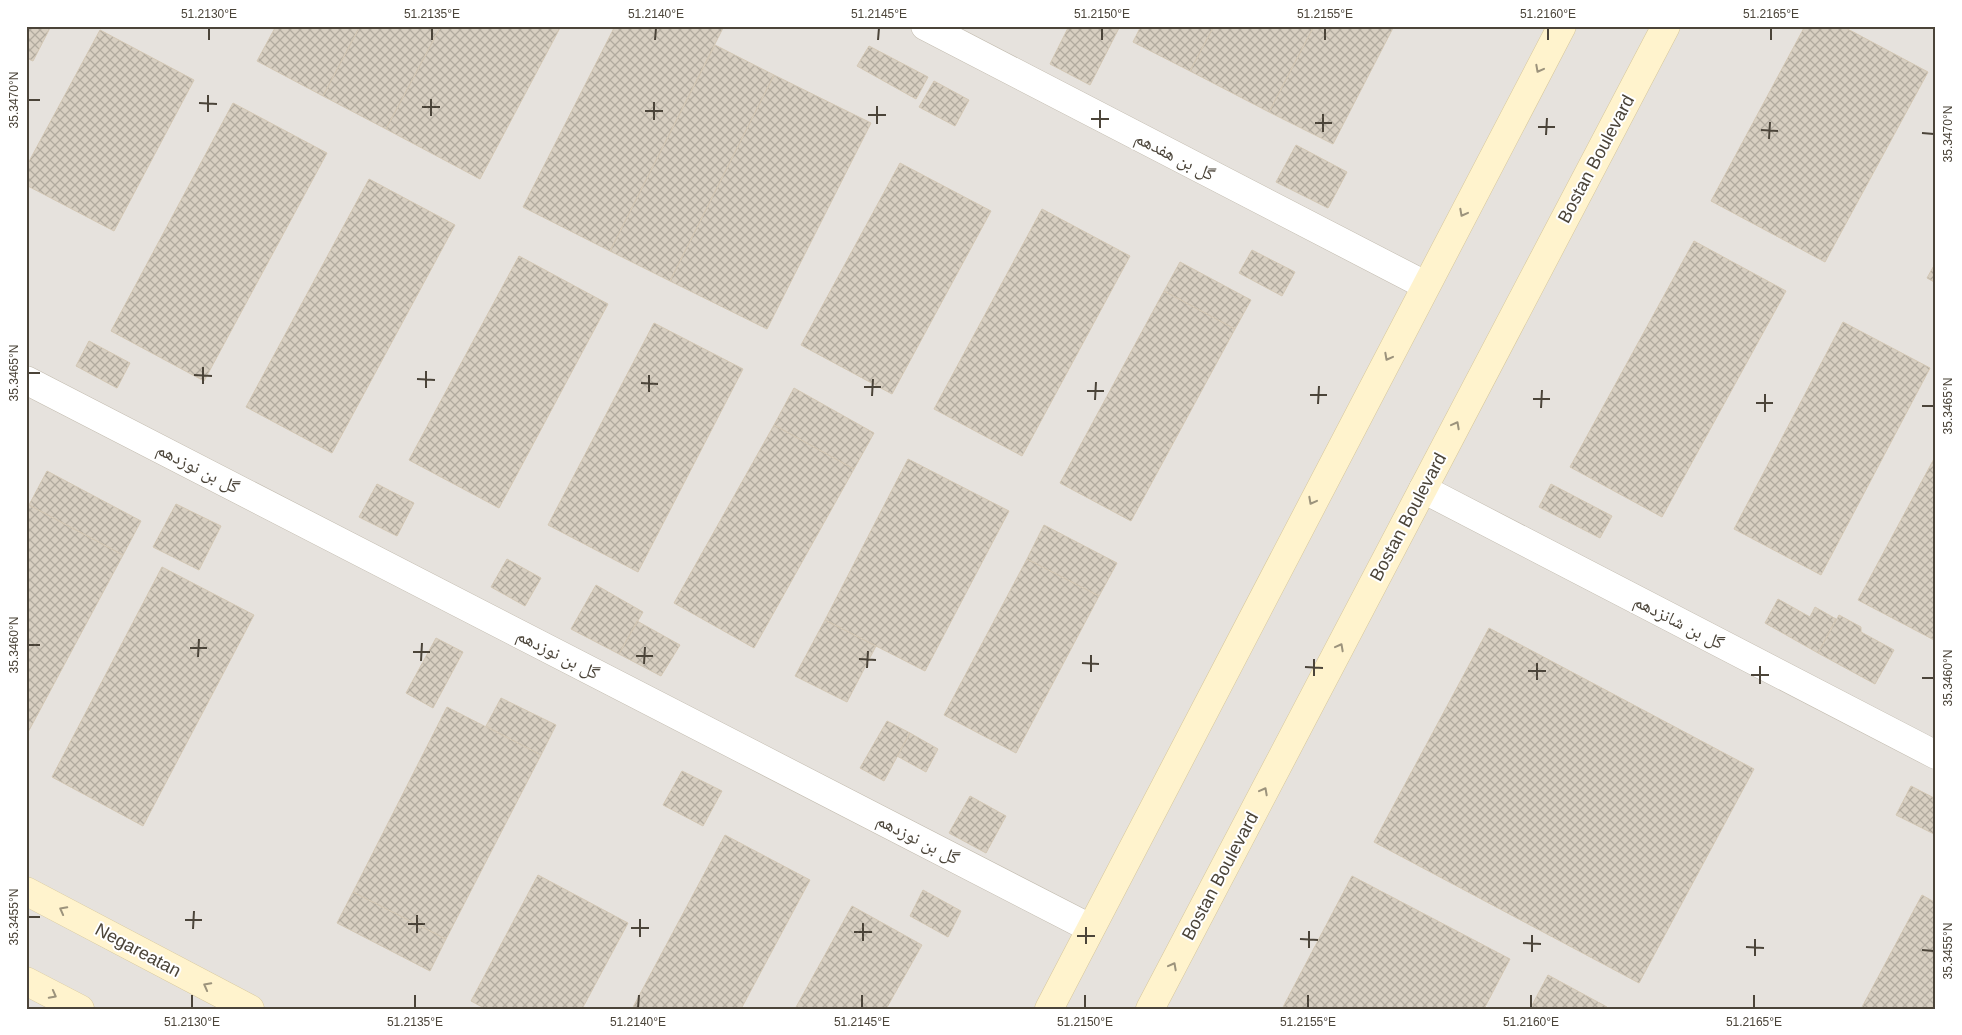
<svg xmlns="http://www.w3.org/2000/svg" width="1962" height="1035" font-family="Helvetica,'Noto Naskh Arabic',sans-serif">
<defs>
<pattern id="building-cross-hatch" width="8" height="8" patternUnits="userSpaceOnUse" patternTransform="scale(1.25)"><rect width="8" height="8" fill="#d8cfc1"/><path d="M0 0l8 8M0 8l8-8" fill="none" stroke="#b1aa9e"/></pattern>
</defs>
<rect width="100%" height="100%" fill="#f6f3ec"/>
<path fill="#e6e2dd" d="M26,26H1936V1009H26Z"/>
<path fill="url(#building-cross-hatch)" stroke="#d3c7b4" d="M26,26H51L33,61L26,58Z
M276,26H360L323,96L257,61Z
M360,26H441L386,129L323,96Z
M441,26H561L480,179L386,129Z
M615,26H724L610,251L523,207Z
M1069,26H1120L1090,85L1050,64Z
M1141,26H1214L1190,71L1133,42Z
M1214,26H1314L1269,112L1190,71Z
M1314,26H1394L1333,144L1269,112Z
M1805,26H1842L1928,72L1825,262L1711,201Z
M100,30L194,80L114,231L26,185V167Z
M715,45L774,75L670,281L610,251Z
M869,46L928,77L916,99L857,66Z
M774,75L871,123L767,329L670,281Z
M934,81L969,100L955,126L919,107Z
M233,103L327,153L204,381L111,331Z
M1296,145L1347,172L1328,208L1276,182Z
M900,163L991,211L892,394L801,345Z
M369,179L455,225L332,453L246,407Z
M1042,209L1130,256L1022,456L934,409Z
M1694,241L1786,291L1662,517L1570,467Z
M1252,250L1295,272L1282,296L1239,273Z
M519,256L608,304L499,508L409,460Z
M1180,262L1251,300L1235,329L1164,291Z
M1936,262V283L1927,278Z
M1164,291L1235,329L1131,521L1060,483Z
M1843,322L1930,368L1821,575L1734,529Z
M654,323L743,369L638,572L548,525Z
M89,341L130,363L117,388L76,366Z
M794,388L874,433L854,469L774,425Z
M774,425L854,469L754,648L674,603Z
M1936,455V641L1858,600Z
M908,459L1009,511L925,671L825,620Z
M47,471L141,521L123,555L29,505Z
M377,484L414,503L397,536L359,517Z
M1551,484L1612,516L1600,538L1539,507Z
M176,504L221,526L199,570L153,547Z
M29,505L123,555L26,736V511Z
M1044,525L1117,563L1099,596L1027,559Z
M507,559L541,578L525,606L491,587Z
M1027,559L1099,596L1016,753L944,715Z
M162,567L254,615L143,826L52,777Z
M596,585L643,612L619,654L571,629Z
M1778,599L1810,617L1815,607L1836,619L1818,653L1765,623Z
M1839,615L1861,627V632L1894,650L1875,684L1818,653Z
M825,620L876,646L847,702L795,676Z
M637,621L680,645L661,676L619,654Z
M1489,628L1754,769L1639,983L1374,842Z
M436,638L463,652L433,708L406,693Z
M501,698L556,725L541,755L486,726Z
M447,707L541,755L446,939L353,892Z
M887,721L910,733L884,781L860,768Z
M910,733L938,749L926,772L897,756Z
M682,771L722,791L703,826L663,805Z
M1911,786L1936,799V835L1896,815Z
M970,796L1006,816L986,853L949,833Z
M725,835L810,880L741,1009H632Z
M538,875L628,923L582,1009H486L471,1001Z
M1352,876L1510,959L1484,1009H1282Z
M923,890L961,911L948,937L910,916Z
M353,892L446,939L430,971L337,923Z
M1922,895L1936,903V1000L1931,1009H1861Z
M852,906L922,945L886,1009H795Z
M1548,975L1607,1007L1606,1009H1530Z"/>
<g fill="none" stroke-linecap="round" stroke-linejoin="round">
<defs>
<path id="street" d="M925,26L1425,285
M26,380L1090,928
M1423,489L1936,755"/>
<path id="secondary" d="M26,891L250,1009
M26,981L80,1009
M1049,1009L1562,26
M1150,1009L1666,26"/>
</defs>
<use href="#street" stroke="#c2bbae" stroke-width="29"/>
<use href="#secondary" stroke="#d6c79b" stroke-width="29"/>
<use href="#street" stroke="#fff" stroke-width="28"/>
<use href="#secondary" stroke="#fff3cd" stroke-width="28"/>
</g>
<defs><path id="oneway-chevron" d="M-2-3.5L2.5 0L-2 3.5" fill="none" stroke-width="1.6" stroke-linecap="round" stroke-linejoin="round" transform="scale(1.25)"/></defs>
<g stroke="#9c937c">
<use href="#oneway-chevron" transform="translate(1539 69) rotate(118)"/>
<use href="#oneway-chevron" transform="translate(1463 213) rotate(118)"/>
<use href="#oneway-chevron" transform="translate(1388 357) rotate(118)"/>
<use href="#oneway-chevron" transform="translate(1456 425) rotate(-62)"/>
<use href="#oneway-chevron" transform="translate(1312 501) rotate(118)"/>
<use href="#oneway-chevron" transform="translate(1340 647) rotate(-62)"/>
<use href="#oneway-chevron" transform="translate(1264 791) rotate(-62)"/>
<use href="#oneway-chevron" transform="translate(63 910) rotate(-152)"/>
<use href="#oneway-chevron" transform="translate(1173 966) rotate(-62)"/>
<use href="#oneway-chevron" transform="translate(207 986) rotate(-152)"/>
<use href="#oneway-chevron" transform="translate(53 995) rotate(28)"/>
</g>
<path fill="none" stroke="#4b4439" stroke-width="2" d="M209,40V28M432,40V28M655,40L656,28M878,40L879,28M1102,40V28M1325,40V28M1548,40V28M1771,40V28M28,100H40M199,103L217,104M422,107H440M645,111H663M208,112V95M868,115H886M431,116V99M1091,119H1109M654,120V102M1315,123H1332M877,124V106M1538,127H1555M1100,128V110M1761,130L1778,131M1323,132V114M1922,133L1934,134M1546,135L1547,118M1769,139L1770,122M28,373H40M194,375L212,376M417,379L435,380M641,383L658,384M203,384V367M864,387H881M426,388V371M1087,391H1104M649,392V375M1310,395H1327M872,396L873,379M1533,399H1550M1095,400L1096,382M1756,403H1773M1318,404L1319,386M1922,406H1934M1541,408L1542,390M1765,412V394M28,645H40M190,648H207M413,652H430M636,656H653M198,657L199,639M859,659L876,660M421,661L422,643M1082,663L1099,664M644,664L645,647M1305,667L1323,668M867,668L868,651M1528,671H1546M1091,672V655M1751,675H1769M1314,676V659M1922,678H1934M1537,680V663M1760,684V666M28,917H40M185,920H202M408,924H425M631,928H649M193,929L194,911M854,932H872M417,933V915M1077,936H1095M640,937V919M1300,939L1318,940M863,941V923M1523,943L1541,944M1086,944V927M1746,947L1764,948M1309,948V931M1922,950L1934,951M1532,952V935M1755,956V939M192,1008V995M415,1008V995M638,1008L639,995M862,1008V995M1085,1008V995M1308,1008V995M1531,1008V995M1754,1008V995"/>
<g text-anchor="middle" stroke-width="4" stroke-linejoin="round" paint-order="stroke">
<g font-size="18" fill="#4b4439" stroke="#fff">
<text transform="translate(1175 156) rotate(27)" y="6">گل بن هفدهم</text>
<text transform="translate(1596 159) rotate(-62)" y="6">Bostan Boulevard</text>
<text transform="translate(198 468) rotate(27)" y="6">گل بن نوزدهم</text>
<text transform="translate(1408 517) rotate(-62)" y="6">Bostan Boulevard</text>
<text transform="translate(1679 622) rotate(27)" y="6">گل بن شانزدهم</text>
<text transform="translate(558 654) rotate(27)" y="6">گل بن نوزدهم</text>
<text transform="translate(918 839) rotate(27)" y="6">گل بن نوزدهم</text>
<text transform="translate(1220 876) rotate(-62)" y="6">Bostan Boulevard</text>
<text transform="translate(138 950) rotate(28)" y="6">Negareatan</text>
</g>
</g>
<rect width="1962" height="1035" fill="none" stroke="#ffffff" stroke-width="55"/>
<rect x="28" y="28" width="1906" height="980" fill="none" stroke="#4b4439" stroke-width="2"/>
<g font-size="12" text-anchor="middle" fill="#4b4439">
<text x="209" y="18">51.2130°E</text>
<text x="432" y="18">51.2135°E</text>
<text x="656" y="18">51.2140°E</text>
<text x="879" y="18">51.2145°E</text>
<text x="1102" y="18">51.2150°E</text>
<text x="1325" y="18">51.2155°E</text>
<text x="1548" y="18">51.2160°E</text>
<text x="1771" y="18">51.2165°E</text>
<text transform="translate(14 100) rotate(-90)" y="4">35.3470°N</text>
<text transform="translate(1948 134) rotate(-90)" y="4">35.3470°N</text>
<text transform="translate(14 373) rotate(-90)" y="4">35.3465°N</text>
<text transform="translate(1948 406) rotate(-90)" y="4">35.3465°N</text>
<text transform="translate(14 645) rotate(-90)" y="4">35.3460°N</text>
<text transform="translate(1948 678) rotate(-90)" y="4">35.3460°N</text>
<text transform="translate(14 917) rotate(-90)" y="4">35.3455°N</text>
<text transform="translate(1948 951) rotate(-90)" y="4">35.3455°N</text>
<text x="192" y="1026">51.2130°E</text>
<text x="415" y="1026">51.2135°E</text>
<text x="638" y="1026">51.2140°E</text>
<text x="862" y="1026">51.2145°E</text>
<text x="1085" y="1026">51.2150°E</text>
<text x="1308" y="1026">51.2155°E</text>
<text x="1531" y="1026">51.2160°E</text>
<text x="1754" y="1026">51.2165°E</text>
</g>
</svg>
